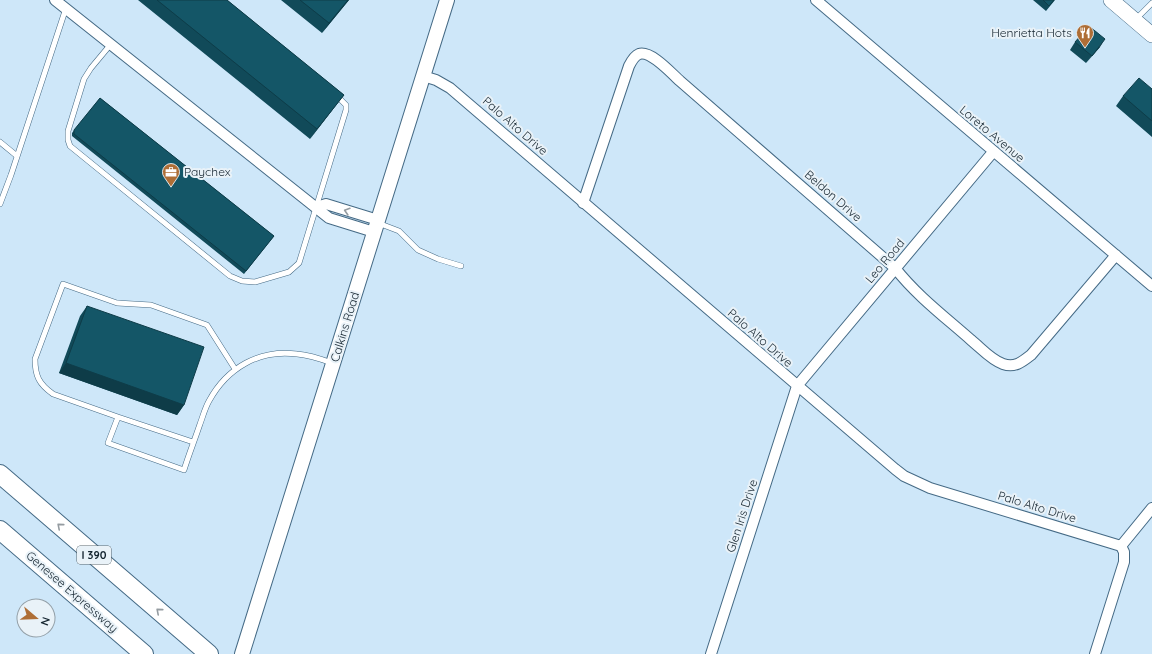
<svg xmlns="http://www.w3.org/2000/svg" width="1152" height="654" font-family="Quicksand,sans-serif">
<rect width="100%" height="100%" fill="#cee7f9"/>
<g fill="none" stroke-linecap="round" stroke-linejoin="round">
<defs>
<path id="service" d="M1136,19L1152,3
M111,44L91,68L84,79L68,131V140L70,146L230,276L242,281L255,282L289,272L299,263L346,110V105L337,96
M0,142L17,156
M0,204L11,175L66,8
M378,223L399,231L418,250L438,259L461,266
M118,417L53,394C39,384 35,376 35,359L63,284L117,303L151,305L207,325L235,369
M193,442L118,417L108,443L184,470C189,454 195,439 200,424C203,416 205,408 209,401C227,368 259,349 297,354C309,355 321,359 332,363"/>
<path id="minor" d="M55,0L329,218L374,232
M816,0L1152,286
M423,76L436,80L450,88L895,469L904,476L930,488L1121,546
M583,203L629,66C631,62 634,56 639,54C651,50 672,74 680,81L895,268C917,296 945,317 971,340C981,348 991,360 1003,364C1015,368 1022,362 1031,355L1116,255
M316,207L326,204L378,220
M711,654L797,386L993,152
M1095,654L1124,562V552L1121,546L1152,508"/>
<path id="secondary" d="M242,654L447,0"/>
<path id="primary" d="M1111,0L1152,35"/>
<path id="motorway" d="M0,474L209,654
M0,530L144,654"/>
</defs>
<use href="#service" stroke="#456a85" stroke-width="6"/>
<use href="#minor" stroke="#456a85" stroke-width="12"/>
<use href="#secondary" stroke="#456a85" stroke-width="16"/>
<use href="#primary" stroke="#456a85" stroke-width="16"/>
<use href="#motorway" stroke="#456a85" stroke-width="20"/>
<use href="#service" stroke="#fff" stroke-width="5"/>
<use href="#minor" stroke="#fff" stroke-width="10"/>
<use href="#secondary" stroke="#fff" stroke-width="14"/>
<use href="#primary" stroke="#fff" stroke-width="15"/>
<use href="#motorway" stroke="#fff" stroke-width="18"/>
</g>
<path fill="#114a59" d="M138,0H227L344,95L337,104L310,139Z
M281,0H349L322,33Z
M1033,0H1055L1046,11Z
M1075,42L1100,47L1086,63L1070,50Z
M1152,89V137L1116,106L1123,96Z
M100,98L274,236L244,274L72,136V133Z
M87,306L184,405L177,415L59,373L80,316Z"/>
<path fill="#0e3c48" d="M348,0H349L322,33L329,23Z
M1105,39L1100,47L1086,63L1092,56Z
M344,95L337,104L310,139L317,129Z
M66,363L184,405L177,415L59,373Z"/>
<path fill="#145667" stroke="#0e3c48" d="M157,0H227L344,95L317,129Z
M300,0H348L329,23Z
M1043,0H1054L1049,6Z
M1089,26L1105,39L1092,56L1075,42Z
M1139,78L1152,89V121L1123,96Z
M100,98L274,236L246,271L74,134V130Z
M87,306L204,347L184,405L66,363Z"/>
<defs><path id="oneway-chevron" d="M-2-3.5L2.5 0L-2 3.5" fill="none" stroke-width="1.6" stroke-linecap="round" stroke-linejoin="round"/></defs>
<g stroke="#959ca1">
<use href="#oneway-chevron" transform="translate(347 211) rotate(-163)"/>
<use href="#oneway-chevron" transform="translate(60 526) rotate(-139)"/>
<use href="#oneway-chevron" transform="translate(159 611) rotate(-139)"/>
</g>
<defs>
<symbol id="restaurant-pin" viewBox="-11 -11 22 30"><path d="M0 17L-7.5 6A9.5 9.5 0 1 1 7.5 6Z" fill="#ae6e36" stroke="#e9f2f8"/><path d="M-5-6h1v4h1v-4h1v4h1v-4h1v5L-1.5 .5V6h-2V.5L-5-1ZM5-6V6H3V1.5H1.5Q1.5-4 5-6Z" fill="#fff"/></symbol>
<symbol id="office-pin" viewBox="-11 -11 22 30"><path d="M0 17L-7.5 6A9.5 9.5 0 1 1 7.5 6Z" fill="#ae6e36" stroke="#e9f2f8"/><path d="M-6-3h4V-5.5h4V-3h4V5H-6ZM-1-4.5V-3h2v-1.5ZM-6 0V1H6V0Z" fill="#fff"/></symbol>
</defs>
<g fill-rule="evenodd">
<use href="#restaurant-pin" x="1075" y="23" width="20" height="27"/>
<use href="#office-pin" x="161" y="162" width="20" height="27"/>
</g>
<g text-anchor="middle" stroke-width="4" stroke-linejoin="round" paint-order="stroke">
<rect fill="#e9f2f8" stroke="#54626b" stroke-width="1" x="77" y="546" width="34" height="18" rx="3"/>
<g font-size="11" font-weight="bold" fill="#14242f">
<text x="94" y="559">I 390</text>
</g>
<g font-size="12" fill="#14242f" stroke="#e9f2f8" text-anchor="end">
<text x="1072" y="37">Henrietta Hots</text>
<text x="184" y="176" text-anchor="start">Paychex</text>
</g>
<g font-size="12" fill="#14242f" stroke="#e9f2f8">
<text transform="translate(515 126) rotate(41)" y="4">Palo Alto Drive</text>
<text transform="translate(992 134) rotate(40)" y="4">Loreto Avenue</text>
<text transform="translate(833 196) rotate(41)" y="4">Beldon Drive</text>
<text transform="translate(885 261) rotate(-50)" y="4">Leo Road</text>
<text transform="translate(345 327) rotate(-73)" y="4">Calkins Road</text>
<text transform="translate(760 338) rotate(41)" y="4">Palo Alto Drive</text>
<text transform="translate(1037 507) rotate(17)" y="4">Palo Alto Drive</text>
<text transform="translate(742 516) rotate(-72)" y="4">Glen Iris Drive</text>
<text transform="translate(72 592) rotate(41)" y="4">Genesee Expressway</text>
</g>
</g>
<g transform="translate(36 618) rotate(109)"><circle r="19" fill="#e9f2f8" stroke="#94a0a8"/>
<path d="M0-3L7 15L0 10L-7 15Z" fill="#ae6e36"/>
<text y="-6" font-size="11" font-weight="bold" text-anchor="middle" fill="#14242f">N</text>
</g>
</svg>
